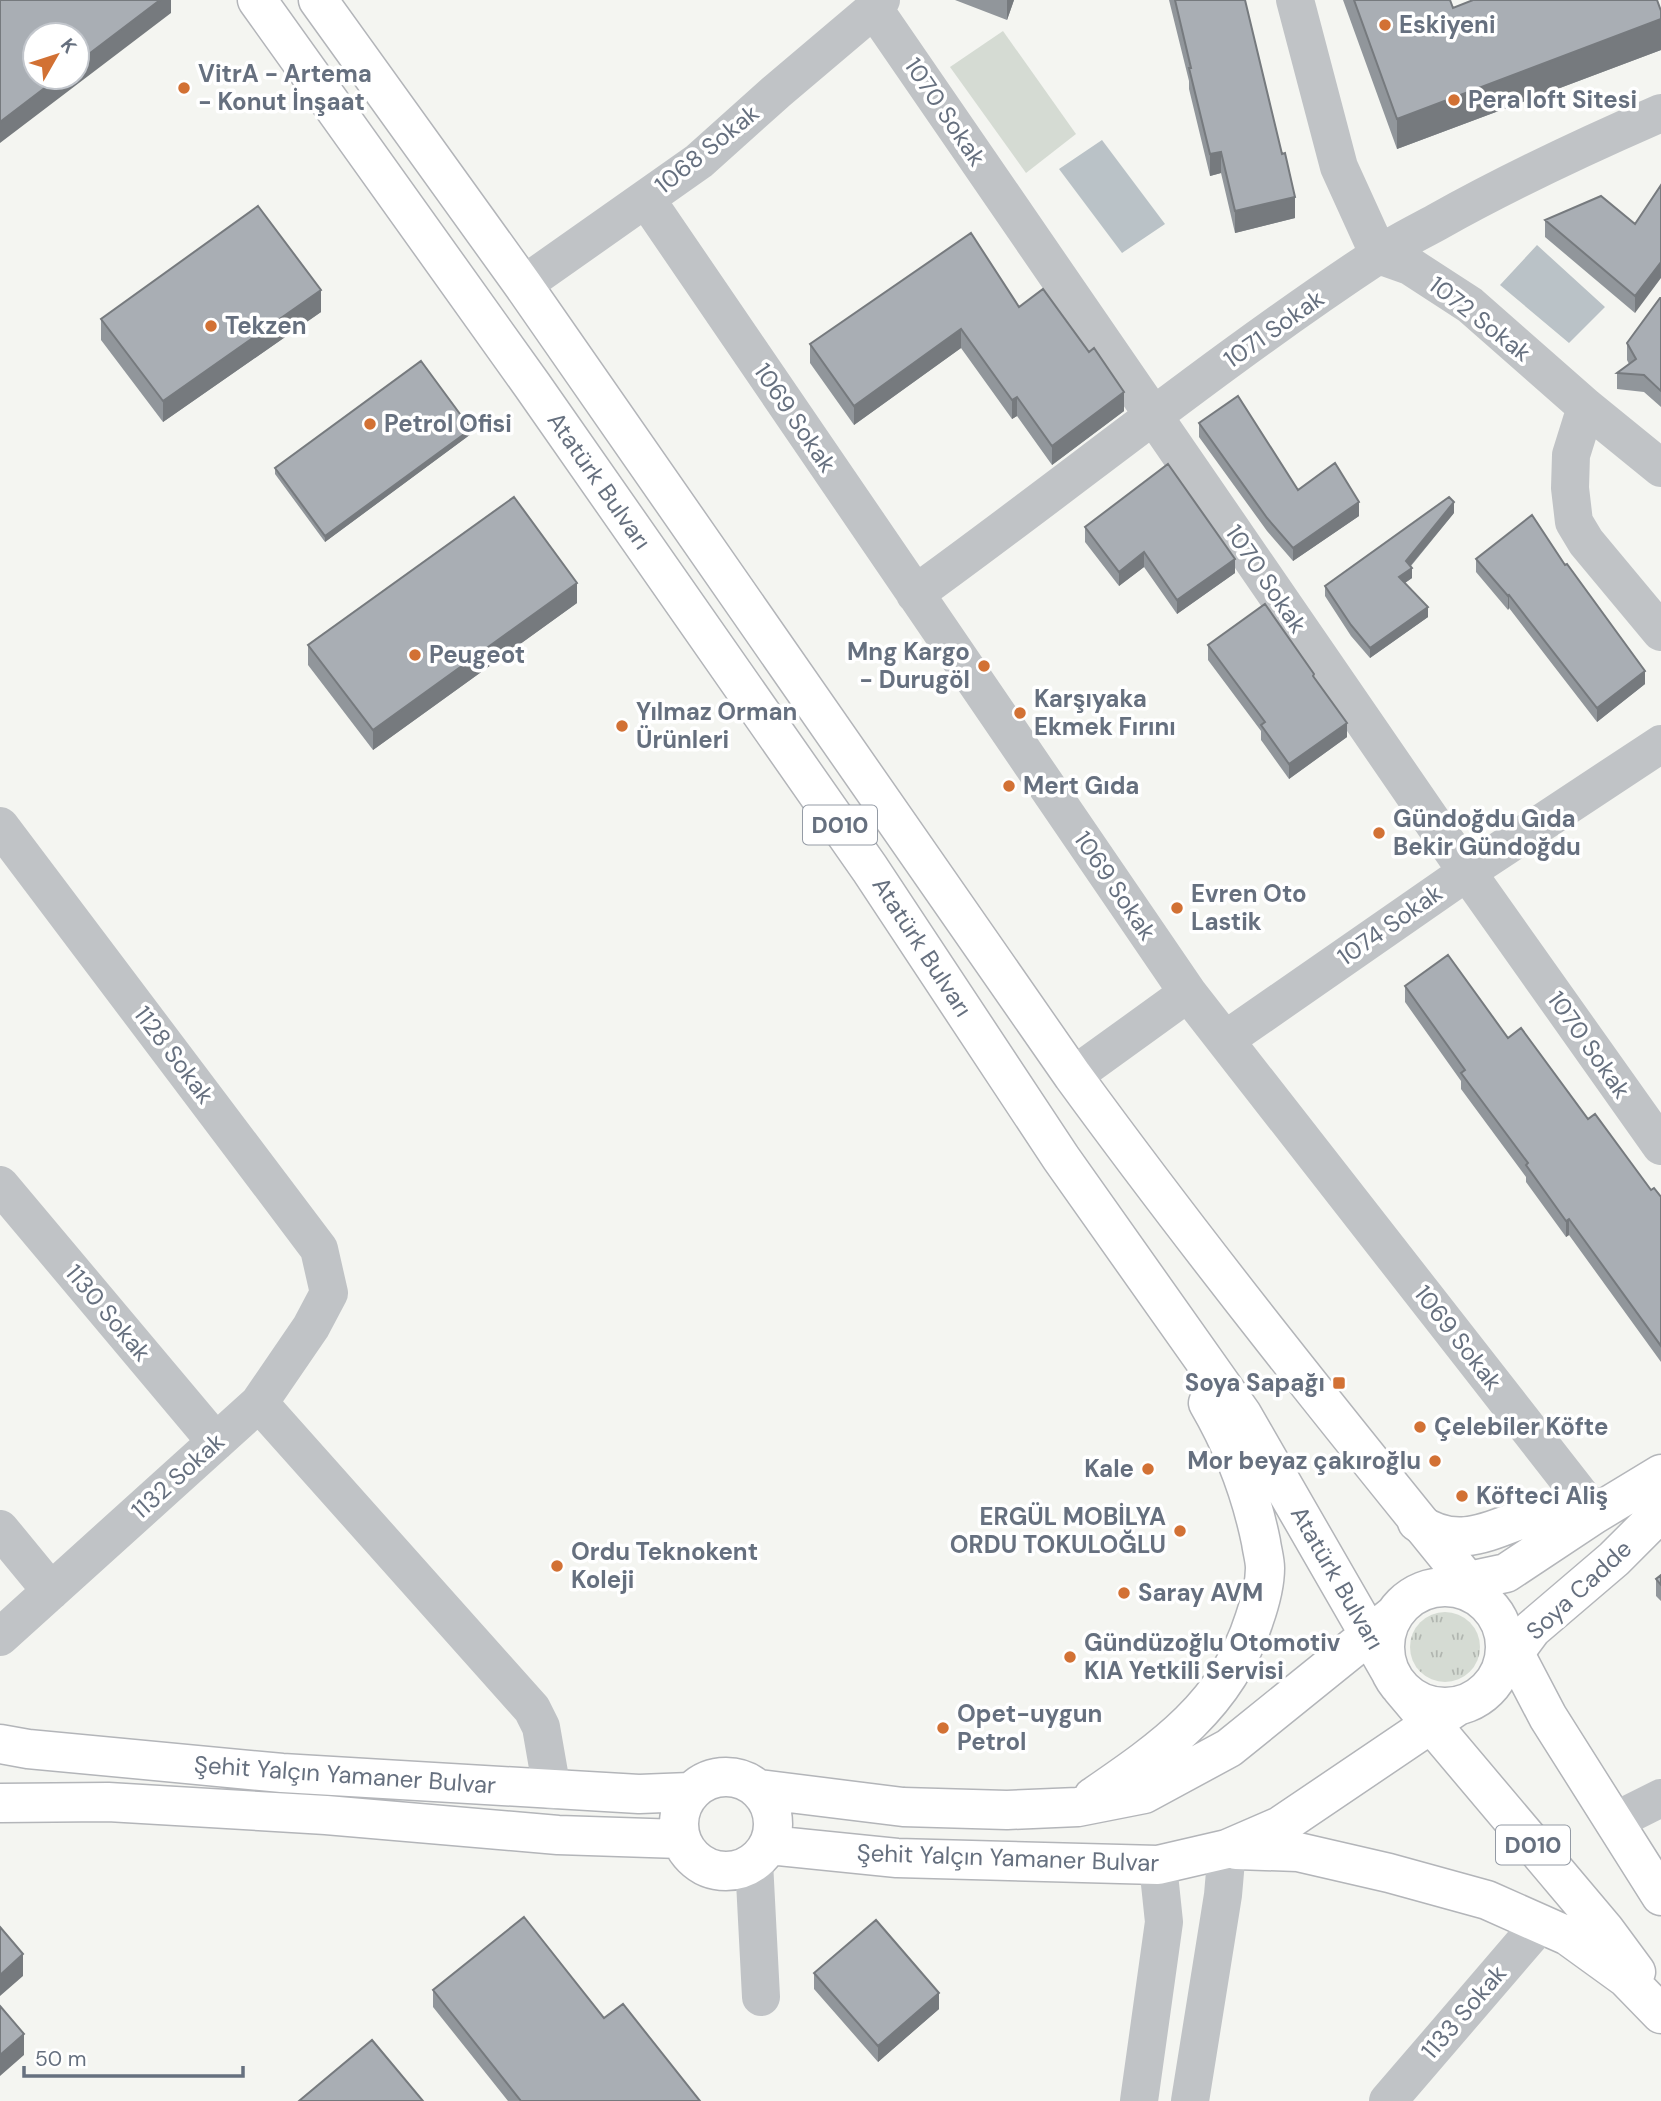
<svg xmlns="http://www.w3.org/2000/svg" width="1661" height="2101" font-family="'DM Sans',sans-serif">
<defs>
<pattern id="grass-tufts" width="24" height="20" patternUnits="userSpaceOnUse" patternTransform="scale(1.75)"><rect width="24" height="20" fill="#d5dbd3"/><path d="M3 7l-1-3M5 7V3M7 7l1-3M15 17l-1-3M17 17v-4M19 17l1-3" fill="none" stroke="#b1b6b0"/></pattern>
</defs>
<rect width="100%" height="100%" fill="#f4f5f1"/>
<path fill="url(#grass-tufts)" d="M1410 1647a35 35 0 1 1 70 0a35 35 0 1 1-70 0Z"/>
<path fill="#d5dbd3" d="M1003,31L1076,134L1026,173L950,67Z"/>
<path fill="#bac2c7" d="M1102,140L1165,224L1122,253L1059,169Z
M1537,245L1605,307L1569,343L1500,285Z"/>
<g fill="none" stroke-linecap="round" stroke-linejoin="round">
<defs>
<path id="major" d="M1417,1522C1466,1558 1507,1517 1557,1509C1569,1507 1583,1512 1595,1514
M1445,1586L1506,1573L1595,1514L1661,1474
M1501,1671L1532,1629L1614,1559L1661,1512"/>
<path id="highway" d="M257,0L532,385L870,869L1061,1158L1242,1414L1390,1671
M318,0L523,285L1073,1076C1203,1254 1342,1427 1482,1599
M1385 1647a60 60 0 1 1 120 0a60 60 0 1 1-120 0Z
M1503,1631L1548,1717L1661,1896
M1401,1688L1605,1930L1636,1972
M0,1744L28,1749L282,1773L639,1794L690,1792
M679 1824a47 47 0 1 1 94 0a47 47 0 1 1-94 0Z
M758,1789L903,1807L1007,1810L1078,1807L1144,1794L1229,1748L1395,1614
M1093,1797C1163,1749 1227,1705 1254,1620C1260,1603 1265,1586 1265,1568C1265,1560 1262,1550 1261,1542C1251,1493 1233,1446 1208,1403
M0,1803L108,1802L326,1815L558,1835L680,1839
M769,1845L897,1858L1158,1865L1227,1849L1280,1826L1456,1707
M1236,1850L1298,1852L1389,1873L1487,1900L1568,1936L1626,1978L1661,2014"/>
</defs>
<use href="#major" stroke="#b4b6ba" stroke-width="41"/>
<use href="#highway" stroke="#b3b5b9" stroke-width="41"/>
<path stroke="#c0c3c6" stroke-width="38" d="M1295,0L1339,167L1379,255L1410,266L1470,305L1586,407L1661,468
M874,9L1467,872L1661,1146
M646,199L1188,993L1595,1514
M523,285L699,161L776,92L874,9L881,0
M1586,407L1571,455L1570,488L1574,522L1586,542L1661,632
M915,594C1070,482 1218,361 1377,256C1396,243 1417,233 1437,222C1510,181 1585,146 1661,113
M0,826L319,1249L329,1293L311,1327L259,1403L0,1637
M1225,1040L1467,872L1661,744
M1073,1076L1188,993
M0,1185L216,1442
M259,1403L532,1709L541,1727L552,1790
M0,1529L51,1591
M1615,1821L1661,1798
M754,1862L761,1997
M1139,2101L1164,1922L1158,1865
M1190,2101L1223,1895L1227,1849
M1388,2101L1540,1924"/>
<use href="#major" stroke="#fff" stroke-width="38"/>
<use href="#highway" stroke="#fff" stroke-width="38"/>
</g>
<path fill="#91969b" d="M955,0H1014L1007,20Z
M1169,0H1245L1295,218L1235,233L1221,173L1210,176L1189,89V81Z
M1343,0H1450L1453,8L1661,11V50L1397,149Z
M1661,185L1635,313L1545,237V220L1635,224Z
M1661,298V407L1644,392L1617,389V373L1629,364L1627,360V343Z
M1019,307L1124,411L1052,465L1017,416L1012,419L961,348L854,425L810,363V344Z
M321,312L163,422L101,340V319Z
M1199,423L1298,490L1359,516L1293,561L1267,531L1199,437Z
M471,434L325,542L275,474V468Z
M1454,513L1411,566L1412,578L1405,583L1428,617L1370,658L1351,636L1325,596V586Z
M1085,527L1235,573L1177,614L1144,567L1119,586L1085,542Z
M1476,559L1565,565L1645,684L1597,722L1509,608L1508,610L1476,572Z
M577,603L373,750L308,665V645Z
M1208,645L1314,678L1347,737L1289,779L1261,740V731L1208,660Z
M1405,986L1508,1038L1588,1119L1651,1190L1661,1197V1362L1569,1235L1566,1237L1526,1182V1177L1461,1089V1081L1405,1002Z
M1661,1575V1601L1656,1596V1579Z
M814,1973L939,2009L878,2062L814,1989Z
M433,1990L604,2018L700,2101H508L433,2007Z"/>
<path fill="#767a7e" d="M160,0H171V13L0,143V122L59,77H77V63Z
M1007,0H1014L1007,20Z
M1661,19V50L1397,149V119Z
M1221,152V173L1210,176V154Z
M1295,197V218L1235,233V211Z
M1661,262V278L1635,313V296Z
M321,290V312L163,422V401Z
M961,329V348L854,425V406Z
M1124,392V411L1052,465V446Z
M1017,397V416L1012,419V400Z
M471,429V434L325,542V536Z
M1359,502V516L1293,561V548Z
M1454,502V513L1406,571V561Z
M1144,552V567L1119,586V572Z
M1235,559V573L1177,614V600Z
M1412,568V578L1399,587V577Z
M577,583V603L373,750V730Z
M1509,595V608L1508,610V596Z
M1428,607V617L1370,658V648Z
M1645,671V684L1597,722V708Z
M1347,723V737L1289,779V764Z
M1569,1219V1235L1566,1237V1221Z
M23,1954V1976L0,1996V1975Z
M939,1993V2009L878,2062V2046Z
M24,2034V2055L0,2076V2055Z"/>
<path fill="#a9aeb4" stroke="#767a7e" stroke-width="2" d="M0,0H160L77,63V35H35V77H59L0,122Z
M1175,0H1245L1282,154L1285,153L1295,197L1235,211L1221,152L1210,154L1189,68H1191Z
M1354,0H1450L1453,8L1473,0H1657L1661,11V19L1397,119Z
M1661,185V262L1635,296L1545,220L1601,196L1635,224Z
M258,206L321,290L163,401L101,319Z
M971,233L1019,307L1043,289L1089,352L1094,348L1124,392L1052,446L1017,397L1012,400L961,329L854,406L810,344Z
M1660,298H1661V391L1644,375L1617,373L1636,359L1627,343Z
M421,361L471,429L325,536L275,468Z
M1238,396L1298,490L1335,463L1359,502L1293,548L1267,518L1199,423Z
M1168,464L1235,559L1177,600L1144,552L1119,572L1085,527Z
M514,497L577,583L373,730L308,645Z
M1449,497L1454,502L1406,561L1412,568L1399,577L1428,607L1370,648L1351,625L1325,586Z
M1532,515L1565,565L1567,564L1645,671L1597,708L1509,595L1508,596L1476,559Z
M1265,604L1314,674L1313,676L1347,723L1289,764L1261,725L1265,722L1208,645Z
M1448,955L1508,1038L1521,1028L1588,1119L1595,1114L1651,1190L1654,1188L1661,1197V1346L1569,1219L1566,1221L1526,1165L1528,1163L1461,1073L1465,1070L1405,986Z
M1661,1575V1585L1656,1579Z
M524,1917L604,2018L623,2004L700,2101H521L433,1990Z
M876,1920L939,1993L878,2046L814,1973Z
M0,1927L23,1954L0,1975Z
M0,2006L24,2034L0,2055Z
M372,2040L423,2101H299Z"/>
<g fill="#d27134" stroke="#fff" stroke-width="2.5">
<circle cx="1385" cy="25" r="7"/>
<circle cx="184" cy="88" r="7"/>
<circle cx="1454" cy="100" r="7"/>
<circle cx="211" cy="326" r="7"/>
<circle cx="370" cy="424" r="7"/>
<circle cx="415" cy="655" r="7"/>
<circle cx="984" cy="666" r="7"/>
<circle cx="1020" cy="713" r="7"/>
<circle cx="622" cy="726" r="7"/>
<circle cx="1009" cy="786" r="7"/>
<circle cx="1379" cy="833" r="7"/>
<circle cx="1177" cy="908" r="7"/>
<rect x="1332" y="1376" width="14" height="14" rx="3.5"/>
<circle cx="1420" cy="1427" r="7"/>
<circle cx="1435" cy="1461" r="7"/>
<circle cx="1148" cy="1469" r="7"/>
<circle cx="1462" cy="1496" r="7"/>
<circle cx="1180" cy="1531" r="7"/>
<circle cx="557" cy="1566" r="7"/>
<circle cx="1124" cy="1593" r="7"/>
<circle cx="1070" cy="1657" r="7"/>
<circle cx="943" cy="1728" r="7"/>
</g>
<g text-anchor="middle" stroke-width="7" stroke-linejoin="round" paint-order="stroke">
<g fill="#fff" stroke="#949ba5" stroke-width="2">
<rect x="803" y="805.5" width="74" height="39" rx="5"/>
<rect x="1496" y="1825.5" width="74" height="39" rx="5"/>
</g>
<g font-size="23" font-weight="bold" fill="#66707f">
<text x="840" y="833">D010</text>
<text x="1533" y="1853">D010</text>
</g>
<g font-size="24" font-weight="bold" fill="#66707f" stroke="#fff" text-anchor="start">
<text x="1399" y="33">Eskiyeni</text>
<text x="198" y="82">VitrA - Artema<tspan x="198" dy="28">- Konut İnşaat</tspan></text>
<text x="1468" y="108">Pera loft Sitesi</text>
<text x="225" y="334">Tekzen</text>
<text x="384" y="432">Petrol Ofisi</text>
<text x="970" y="660" text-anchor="end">Mng Kargo<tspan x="970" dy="28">- Durugöl</tspan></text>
<text x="429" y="663">Peugeot</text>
<text x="1034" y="707">Karşıyaka<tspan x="1034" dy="28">Ekmek Fırını</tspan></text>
<text x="636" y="720">Yılmaz Orman<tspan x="636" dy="28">Ürünleri</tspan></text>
<text x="1023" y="794">Mert Gıda</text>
<text x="1393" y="827">Gündoğdu Gıda<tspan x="1393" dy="28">Bekir Gündoğdu</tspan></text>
<text x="1191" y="902">Evren Oto<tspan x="1191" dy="28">Lastik</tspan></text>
<text x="1325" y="1391" text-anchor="end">Soya Sapağı</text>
<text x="1434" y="1435">Çelebiler Köfte</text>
<text x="1421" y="1469" text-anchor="end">Mor beyaz çakıroğlu</text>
<text x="1134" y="1477" text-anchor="end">Kale</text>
<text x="1476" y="1504">Köfteci Aliş</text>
<text x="1166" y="1525" text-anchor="end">ERGÜL MOBİLYA<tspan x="1166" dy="28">ORDU TOKULOĞLU</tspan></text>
<text x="571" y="1560">Ordu Teknokent<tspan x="571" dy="28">Koleji</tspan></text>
<text x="1138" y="1601">Saray AVM</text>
<text x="1084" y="1651">Gündüzoğlu Otomotiv<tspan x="1084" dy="28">KIA Yetkili Servisi</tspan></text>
<text x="957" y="1722">Opet-uygun<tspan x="957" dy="28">Petrol</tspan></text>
</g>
<g font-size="24" fill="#66707f" stroke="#fff">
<text transform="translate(945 112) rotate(56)" y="8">1070 Sokak</text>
<text transform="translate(707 149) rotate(-39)" y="8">1068 Sokak</text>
<text transform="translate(1480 319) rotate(38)" y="8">1072 Sokak</text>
<text transform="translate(1274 329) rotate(-35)" y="8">1071 Sokak</text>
<text transform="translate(795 418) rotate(56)" y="8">1069 Sokak</text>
<text transform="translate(599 481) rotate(55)" y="8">Atatürk Bulvarı</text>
<text transform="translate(1266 579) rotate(56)" y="8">1070 Sokak</text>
<text transform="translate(1115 886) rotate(56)" y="8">1069 Sokak</text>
<text transform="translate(1390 925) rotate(-35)" y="8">1074 Sokak</text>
<text transform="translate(922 947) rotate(57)" y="8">Atatürk Bulvarı</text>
<text transform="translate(1589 1045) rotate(55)" y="8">1070 Sokak</text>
<text transform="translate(174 1055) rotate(53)" y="8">1128 Sokak</text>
<text transform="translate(108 1313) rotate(50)" y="8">1130 Sokak</text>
<text transform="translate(1458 1338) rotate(52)" y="8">1069 Sokak</text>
<text transform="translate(178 1476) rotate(-42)" y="8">1132 Sokak</text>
<text transform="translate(1337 1578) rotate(60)" y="8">Atatürk Bulvarı</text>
<text transform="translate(1579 1590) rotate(-43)" y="8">Soya Cadde</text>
<text transform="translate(345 1775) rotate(4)" y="8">Şehit Yalçın Yamaner Bulvar</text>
<text transform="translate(1008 1858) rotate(2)" y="8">Şehit Yalçın Yamaner Bulvar</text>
<text transform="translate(1464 2012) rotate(-49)" y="8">1133 Sokak</text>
</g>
</g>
<g transform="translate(56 56) rotate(51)"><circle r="33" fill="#ffffff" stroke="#c2c6cc" stroke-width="2"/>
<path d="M0-5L12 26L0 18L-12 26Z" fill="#d27134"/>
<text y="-10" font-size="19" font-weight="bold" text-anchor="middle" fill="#66707f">K</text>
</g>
<path d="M24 2066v10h219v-10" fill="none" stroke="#66707f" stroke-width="3.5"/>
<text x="35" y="2066" font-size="21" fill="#66707f" stroke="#ffffff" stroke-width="5" paint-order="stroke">50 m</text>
</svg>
